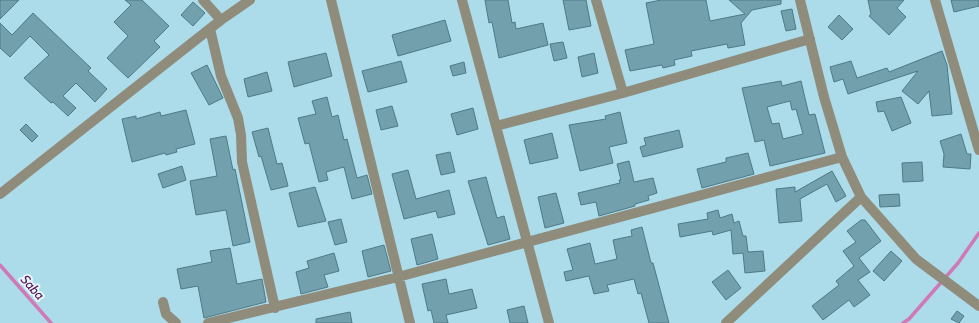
<svg xmlns="http://www.w3.org/2000/svg" width="979" height="323" font-family="Cabin,sans-serif">
<rect width="100%" height="100%" fill="#acdbe9"/>
<g fill="none" stroke-linecap="round" stroke-linejoin="round">
<path stroke="#d079b8" stroke-width="3.5" d="M0,265L51,323
M903,323L909,319L958,263L979,233"/>
</g>
<path fill="#73a0ad" stroke="#4e7a87" fill-rule="evenodd" d="M0,0H19L0,19Z
M125,0H142L169,26L154,41L160,47L128,78L107,58L128,36L114,22L131,5Z
M485,0H508L512,23L515,22L516,29L543,23L548,45L499,58L492,22L489,23Z
M563,0H586L591,26L569,30Z
M661,0H706L710,21L745,14L729,0H781V4L752,10L741,23L745,45L728,48L727,44L691,51L692,56L674,60L675,65L663,68L662,65L630,71L625,50L654,44L646,3Z
M868,0H904L897,8L906,17L889,35L869,16L871,14Z
M951,0H979V6L954,12Z
M193,2L205,13L193,26L181,15Z
M792,9L796,29L786,31L781,11Z
M33,13L91,68L88,71L107,89L95,102L76,83L63,96L76,108L68,116L53,102L51,103L24,78L49,55L30,36L10,57L0,48V23L12,35Z
M839,15L853,29L842,40L828,27Z
M445,20L451,41L398,56L392,35Z
M563,42L567,58L554,61L550,44Z
M942,51L947,65L952,114L932,116L929,91L918,104L902,91L918,71L848,94L843,79L834,82L830,67L851,61L857,78L887,68L889,72Z
M326,53L332,76L294,87L288,62Z
M594,53L598,73L582,77L578,57Z
M401,61L407,82L368,92L362,71Z
M464,62L466,73L453,76L450,66Z
M207,65L223,98L209,105L191,73Z
M267,72L272,91L248,97L244,79Z
M781,81L782,86L801,81L809,115L815,114L825,153L770,166L764,140L755,142L742,88ZM790,101L792,110L796,109L803,134L783,139L779,123L772,124L767,107Z
M327,97L332,117L338,115L344,140L347,139L357,178L367,175L372,194L352,199L344,167L326,172L328,180L319,182L309,143L305,144L298,118L316,114L312,101Z
M901,97L911,123L892,131L884,111L878,112L876,102Z
M392,106L398,126L381,130L376,110Z
M473,108L478,129L457,135L451,114Z
M186,110L195,144L176,149L177,152L166,155L165,153L132,162L122,119L136,116V119L160,112L161,116Z
M620,112L627,143L609,147L613,163L580,171L569,125L606,119L605,116Z
M26,124L38,136L32,142L20,130Z
M268,128L277,164L282,163L288,186L271,190L261,156L259,157L252,132Z
M679,130L683,147L643,157L640,147L646,145L644,138Z
M552,133L558,158L530,164L524,140Z
M961,134L967,154H971L970,169L943,167L944,154L940,141Z
M226,136L233,170L235,169L250,242L233,246L226,210L196,215L190,181L217,176L210,139Z
M450,152L455,172L441,175L436,155Z
M748,153L754,174L702,188L697,169L726,162V158Z
M629,161L634,182L653,178L657,193L648,196L649,200L635,204V206L599,216L596,202L581,205L578,193L620,183L619,180H621L617,164Z
M922,162L923,181L903,182L902,163Z
M182,166L186,180L163,188L158,174Z
M408,170L416,199L449,190L455,214L438,218L436,211L404,219L392,174Z
M832,171L846,196L836,202L827,184L800,199L802,221L779,223L776,189L795,187V192Z
M486,177L497,218L504,216L510,239L488,245L468,181Z
M315,187L326,221L298,227L289,193Z
M556,193L564,223L545,228L538,197Z
M899,194L900,206L880,207L879,195Z
M718,210L720,218L732,214L734,223L739,221L743,236H746L748,252L763,251L765,271L745,273L743,253L733,254L731,230L713,235L712,231L680,237L678,224L708,219L707,213Z
M341,219L347,242L335,245L328,222Z
M861,220H865L881,241L859,258L870,272L858,280L870,295L854,307L849,300L823,320L812,306L839,285L836,281L854,266L843,251L856,242L847,231Z
M642,227L651,263H653L669,323H649L641,293L638,294L634,279L607,285L609,291L594,294L589,276L566,281L564,272L573,270L567,249L590,243L595,264L617,259L613,240L632,236L631,230Z
M432,234L438,259L417,265L411,239Z
M384,245L391,271L368,277L362,251Z
M230,248L237,284L262,279L266,302L204,318L198,286L181,289L177,269L212,262L210,251Z
M891,251L902,261L884,281L873,271Z
M334,253L339,271L324,275L328,287L301,294L296,272L309,268L307,261Z
M728,270L741,288L726,300L712,282Z
M446,279L449,294L472,289L477,308L446,315L448,323H434L431,310L428,311L422,284Z
M524,306L528,323H510L507,310Z
M957,311L964,316L959,323L951,319Z
M350,312L352,323H316V319Z"/>
<g fill="none" stroke-linecap="round" stroke-linejoin="round">
<path stroke="#8f8c7c" stroke-width="10" d="M203,0L221,20
M331,0L410,323
M462,0L549,323
M596,0L623,93
M800,0L824,97L842,157L861,197L916,259L979,306
M935,0L979,150
M210,29L221,76L238,118L241,135L242,162L275,308
M496,126L623,93L810,39
M0,194L221,20L250,0
M163,302L166,314L176,323
M208,323L398,277L842,157
M726,323L861,197"/>
</g>
<g text-anchor="middle" stroke-width="4" stroke-linejoin="round" paint-order="stroke">
<g font-size="13" font-style="italic" fill="#5c0c4c" stroke="#e1f8ff">
<text transform="translate(33 287) rotate(48)" y="5">Saba</text>
</g>
</g>
</svg>
